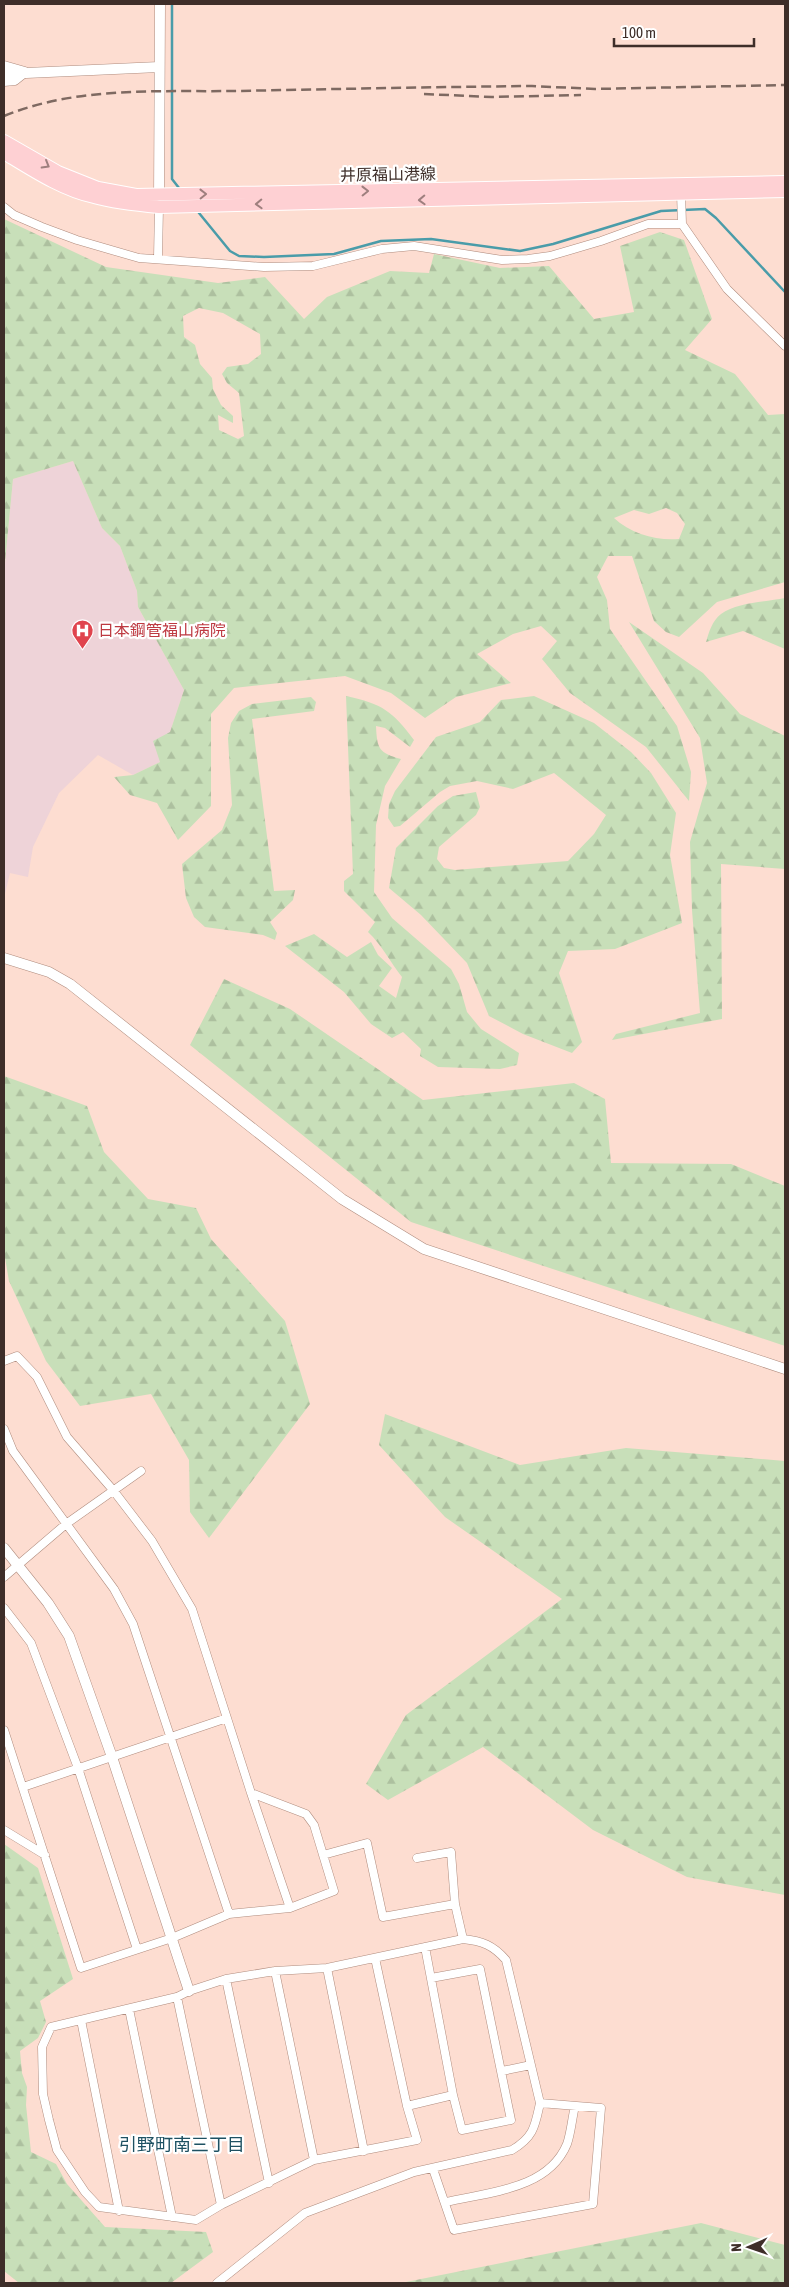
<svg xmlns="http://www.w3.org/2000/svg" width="789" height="2287" font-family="'Asap Condensed','Noto Sans JP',sans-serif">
<defs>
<pattern id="forest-firs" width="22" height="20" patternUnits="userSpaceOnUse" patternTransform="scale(1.25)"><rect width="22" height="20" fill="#c8dfb9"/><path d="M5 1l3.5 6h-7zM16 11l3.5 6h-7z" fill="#adc09f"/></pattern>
</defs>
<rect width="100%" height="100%" fill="#fdddd1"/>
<path fill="#eed3d8" d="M73,461L102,528L120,546L137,591L138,607L184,690L160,762L133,775L98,755L59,793L33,847L28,877L10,873L4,898V573L13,479Z"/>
<path fill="url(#forest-firs)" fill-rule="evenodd" d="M4,219L106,267L218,283L265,277L304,319L327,297L390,271L429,273L434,254L500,268L549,266L594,319L634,312L620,246L660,232L684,240L712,319L685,350L735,374L768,415L785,414V582L717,602L679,637L666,632L654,621L632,556H608L597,577L607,600L610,629L677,726L691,772L689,801L646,747L570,693L542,659L557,641L541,626L513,634L477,654L511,683L456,697L425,718L391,693L345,676L234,688L211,714V806L178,840L157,803L130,795L114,777L133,775L160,762L153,741L170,732L184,690L138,607L137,591L120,546L102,528L73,461L13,479L4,573ZM199,308L223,313L260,334L261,354L248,364L227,367L222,374L227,383L239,393L244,436L238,439L219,430L218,415L233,423V416L221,405L213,389L212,378L200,364L195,345L184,337L183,316ZM666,508L677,513L685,524L679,539C657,541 631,534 614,518L634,510L649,514Z
M785,598V649L743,631L706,642C709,632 712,621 721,614C737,602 766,602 785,598Z
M629,622L703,673L740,714L785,736V869L721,864L722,1019L612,1040L616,1034L700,1013L692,910L690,842L707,783L700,738Z
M346,696C383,704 392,711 414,740L410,747L385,728L376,726C377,749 379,753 401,759L385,786L376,825L374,892L392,918L451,969L459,984L467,1012L481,1029L519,1053L517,1065L500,1069L438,1067L420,1056L421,1049L403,1032L392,1038L371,1024L344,992L285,946L314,934L347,957L371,942L378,955L392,968L379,986L396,998L402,977C390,962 382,945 368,932L375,922L344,891V881L353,874Z
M534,696L594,723L631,752L651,773L676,813L670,855L682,923L615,949L568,951L559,973L582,1042L572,1053L523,1034L489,1016L467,963L421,915L389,888L396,848L438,806L453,796L476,792L480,807L476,815L439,847L437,859L444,868L455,870L568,861L594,834L606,815L554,773L513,789L477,781L450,786L440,792L400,826L394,827L388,818L389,804L395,791L436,737L480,722L501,700Z
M311,697L316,702L314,711L252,719L274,891L295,890L293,900L270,922L277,933L275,940L263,935L205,927L194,917L186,898L182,864L222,830L232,805L228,738L231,723L239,711L252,704Z
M224,979L290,1009L423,1100L574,1083L605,1099L611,1163L731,1164L785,1186V1346L411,1222L190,1045Z
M4,1076L87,1106L104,1152L148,1199L196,1208L211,1239L285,1321L310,1404L209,1538L190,1512L189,1460L151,1394L80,1406L46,1361L9,1281L4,1252Z
M385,1414L520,1465L626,1448L785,1461V1895L687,1877L593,1830L483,1747L388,1800L366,1784L406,1715L562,1599L445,1517L379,1445Z
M4,1844L38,1868L73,1979L40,2001L46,2022L38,2038L20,2051L22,2073L27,2087L26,2105L31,2152L56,2164L67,2184L105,2227L206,2232L213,2252L171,2283H19L4,2271Z
M701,2223L785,2245V2283H401Z"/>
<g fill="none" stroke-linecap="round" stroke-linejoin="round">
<path stroke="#4a9ca9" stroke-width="2.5" d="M172,4V179L179,188
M199,213L230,251L239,256L264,257L334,254L381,241L431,239L520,251L553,244L661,211L705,209L716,218L785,292"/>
<defs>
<path id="minor" d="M4,65L25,71
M4,82L15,81L25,73
M681,193L682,224L727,289L785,346
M4,207L14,215L42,227L77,240L139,258L264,267L313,266L382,249L414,246L502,260L528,259L550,256L601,241L648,224H682
M158,258L159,207
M4,1361L17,1356L37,1377L67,1437L113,1490L152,1541L192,1609L251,1793L306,1814L314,1825L334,1891L290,1908L229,1914L172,1938L81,1968L4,1730
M4,1429L13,1451L114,1589L133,1624L229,1914
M4,1577L66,1524L141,1471
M4,1608L31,1643L78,1768L137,1949
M23,1787L227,1718
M251,1793L290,1908
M4,1830L45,1855
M323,1855L367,1843L383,1917L455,1904
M417,1858L451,1852L455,1904L463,1939
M425,1947L453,2095L462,2130L511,2120L480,1969L431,1978
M327,1968L364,2151
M275,1971L314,2160
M226,1979L269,2183
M177,1997L221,2205
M129,2009L172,2217
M81,2020L119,2211
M502,2071L531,2065
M407,2106L453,2095
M433,2169L454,2230L593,2204L601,2108L540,2103
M446,2202C488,2192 548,2190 567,2144C571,2133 572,2118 575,2106
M217,2283L305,2213L414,2172L512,2150C534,2137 535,2126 540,2103L506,1960C493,1945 482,1941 463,1939L327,1968L275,1971L226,1979L189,1991L177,1997L51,2027L42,2047L43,2094L49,2120L57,2150L85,2192L99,2207L196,2220L221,2205L314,2160L417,2140L407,2106L375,1958"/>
<path id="tertiary" d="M4,74L159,67
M159,201L160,4
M4,958L49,972L70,984L342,1199L424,1249L785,1369
M4,1548L48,1603L69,1636L112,1757L189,1991"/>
<path id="primary" d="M4,141L58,172L98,188L136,195L785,182
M4,153C32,170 62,190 94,197C116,203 137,205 159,207L785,191"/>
</defs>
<use href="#minor" stroke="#b08c7e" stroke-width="9"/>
<use href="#tertiary" stroke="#b08c7e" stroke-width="11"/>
<use href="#primary" stroke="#fff" stroke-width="14"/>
<use href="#minor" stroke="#fff" stroke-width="8"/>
<use href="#tertiary" stroke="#fff" stroke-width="10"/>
<use href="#primary" stroke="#fed0d3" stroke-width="12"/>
<path stroke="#7e6961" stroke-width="2.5" stroke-dasharray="10 5" stroke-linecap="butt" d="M424,94L492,97L581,95
M4,116C77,86 159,92 236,91C335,89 434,87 532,86L595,89L785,85"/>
</g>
<defs><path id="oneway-chevron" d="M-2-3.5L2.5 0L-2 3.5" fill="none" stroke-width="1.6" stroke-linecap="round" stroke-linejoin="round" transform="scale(1.25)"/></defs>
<g stroke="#9e7f7e">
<use href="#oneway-chevron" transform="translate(46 165) rotate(30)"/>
<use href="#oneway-chevron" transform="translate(365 191) rotate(-1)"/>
<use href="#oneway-chevron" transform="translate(203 194) rotate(-1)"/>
<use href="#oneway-chevron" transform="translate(422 200) rotate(178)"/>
<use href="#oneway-chevron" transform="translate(259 204) rotate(178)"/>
</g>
<defs>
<symbol id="hospital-pin" viewBox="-11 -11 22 30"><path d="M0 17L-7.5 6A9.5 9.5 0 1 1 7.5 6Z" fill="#e0444e" stroke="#fff"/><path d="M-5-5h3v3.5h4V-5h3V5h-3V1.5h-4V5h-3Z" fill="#fff"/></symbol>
</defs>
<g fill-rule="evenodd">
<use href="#hospital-pin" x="70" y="618" width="25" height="34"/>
</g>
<g text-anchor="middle" stroke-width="4.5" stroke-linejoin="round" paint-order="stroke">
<g font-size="16" fill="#3e2e29" stroke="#fff">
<text transform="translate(388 174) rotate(-1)" y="6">井原福山港線</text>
</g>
<g font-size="16" fill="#be3a42" stroke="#fff" text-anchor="start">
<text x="98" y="636">日本鋼管福山病院</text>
</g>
<g font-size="18" fill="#1e5162" stroke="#fff">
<text x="182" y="2151">引野町南三丁目</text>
</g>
</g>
<rect width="789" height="2287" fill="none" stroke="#3e2e29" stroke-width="10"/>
<g transform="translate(749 2247) rotate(268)" stroke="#ffffff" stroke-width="4" paint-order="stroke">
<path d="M0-4L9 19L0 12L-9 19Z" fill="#3e2e29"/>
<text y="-8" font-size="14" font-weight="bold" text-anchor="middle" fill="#3e2e29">N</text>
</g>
<path d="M614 38v8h140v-8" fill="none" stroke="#3e2e29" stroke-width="2.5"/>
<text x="622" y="38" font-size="15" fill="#3e2e29" stroke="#ffffff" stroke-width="4" paint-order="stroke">100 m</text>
</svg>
